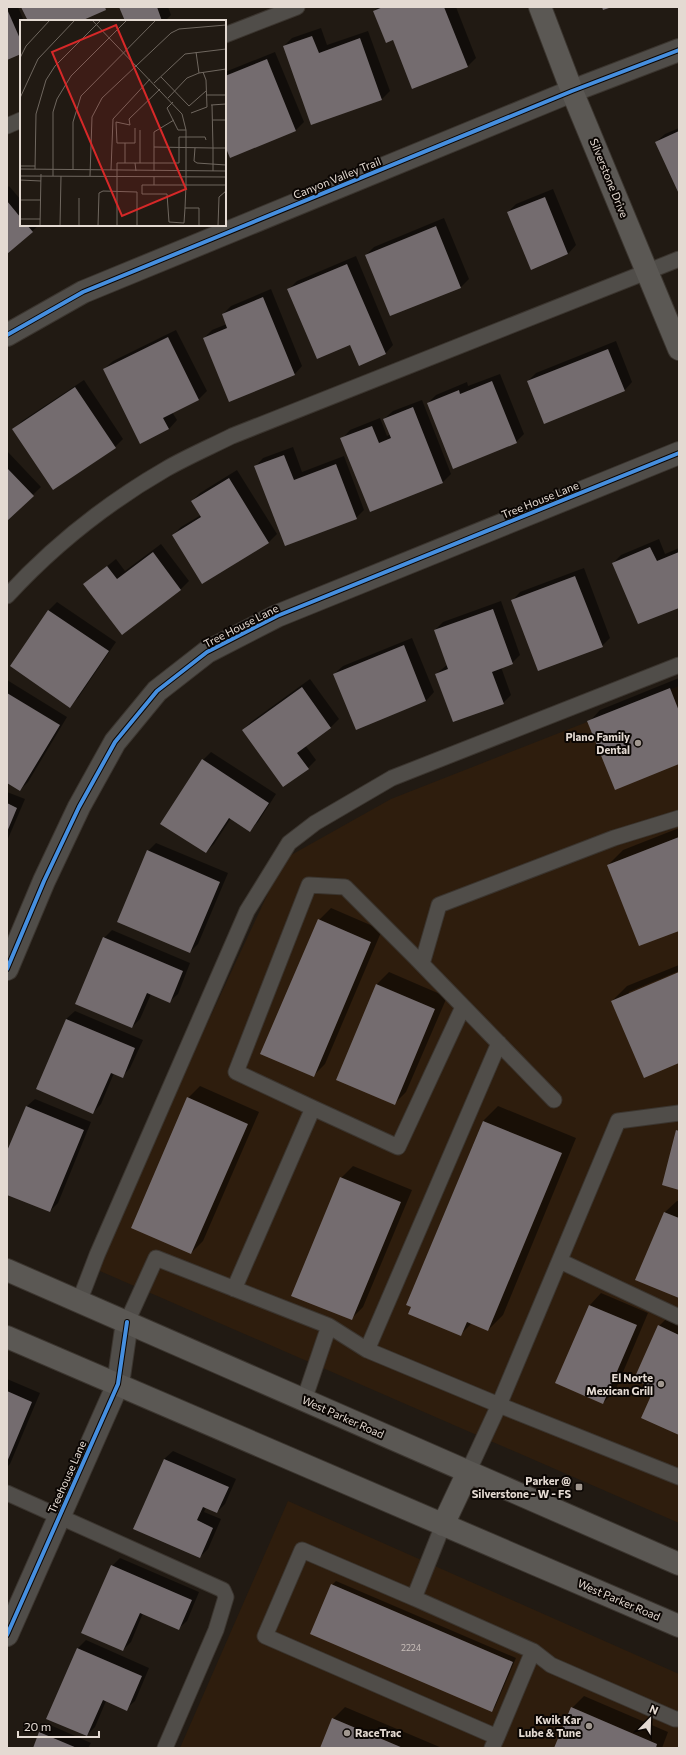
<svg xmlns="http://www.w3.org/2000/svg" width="686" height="1755" font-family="Commissioner,sans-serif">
<rect width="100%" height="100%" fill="#211a13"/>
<path fill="#2e1d0d" d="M679,686V1523L93,1268L284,859L391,799Z
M288,1501L679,1674V1748H180Z"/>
<path fill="#0007" d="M7,7H18L24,21H21V53L7,59Z
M121,7H168L171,15L165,21H126Z
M378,7H456L476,58L468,66L413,87L393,39L374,11Z
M321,28L327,45L368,31L390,91L382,99L284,46L292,38Z
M275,52L304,122L296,130L230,156L225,144V72Z
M679,128V192L656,142L665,134Z
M9,186L21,200V225H39L7,253V188Z
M553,189L576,245L568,254L531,268L508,212L516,204Z
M444,218L469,279L461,287L390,315L366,255L374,247Z
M356,256L393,345L385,354L289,289L297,281Z
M271,289L302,366L294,375L204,338L212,330L227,324L223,314L231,306Z
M176,330L207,391L199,399L172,412L177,420L169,429L104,369L113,361Z
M616,341L632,382L624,391L528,381L536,373Z
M500,374L524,434L516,442L428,403L436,395L467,382L468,386Z
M84,380L123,439L115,447L14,429L22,421Z
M422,400L451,474L443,482L370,511L342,439L350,430L380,418L387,436L391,434L384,419L393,411Z
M293,447L302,472L344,456L364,510L356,518L255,467L263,458Z
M7,451L41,487L7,520Z
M237,470L277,534L269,542L202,582L173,535L181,527L201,515L192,501L200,493Z
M659,539L665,554L679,548V606L613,563L621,555Z
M161,544L189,581L181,589L122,633L85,584L116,559L125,571Z
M584,568L610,638L602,646L512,601L520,592Z
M501,601L520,655L512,663L501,667L511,695L503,703L436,674L447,665L435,630L443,622Z
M57,602L116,642L78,698L69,706L11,666L49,610Z
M412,638L434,692L426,701L357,728L334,674L343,666Z
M679,678V763L589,722L600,710Z
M310,679L339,719L331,727L305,745L316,760L308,768L243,730L251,722Z
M7,680L67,717L28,782L20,790L7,782Z
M211,752L276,794L258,822L249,831L231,818L214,844L206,852L203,760Z
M7,792L25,799L7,841Z
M679,828V930L608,865L623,850Z
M156,843L228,873L198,944L190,952L148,851Z
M331,908L382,930L325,1064L313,1076L319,920Z
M112,930L190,963L178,994L169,1002L151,994L140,1019L132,1027L104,938Z
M679,965V971L629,992V995L679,973V1062L612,1001L627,986Z
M389,972L447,997L406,1092L394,1104L337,1079L377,984Z
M75,1011L143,1040L130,1068L122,1077L114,1073L101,1104L93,1113L66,1019Z
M200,1086L259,1112L203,1241L191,1253L188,1098Z
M35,1099L91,1122L58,1203L50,1211L7,1194V1154L26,1107Z
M498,1106L576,1138L503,1315L488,1330L472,1323L460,1335L407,1304L483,1121Z
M353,1166L412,1190L363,1307L351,1319L341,1178Z
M677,1201H679V1297L637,1279L665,1212Z
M601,1293L648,1313L615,1391L603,1403L557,1383L590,1305Z
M671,1314L679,1318V1434L656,1388L659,1326Z
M7,1379L40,1393L10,1464L7,1467Z
M173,1451L236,1479L225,1504L217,1512L206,1507L204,1512L221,1519L208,1549L200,1557L164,1459Z
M120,1558L199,1592L187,1621L178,1629L143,1613L131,1642L123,1650L112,1566Z
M336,1581L516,1658L495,1707L491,1711L332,1585Z
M86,1640L149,1668L135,1701L126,1709L106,1701L95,1727L87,1735L78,1648Z
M584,1696L668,1732L662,1748H555L572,1708Z
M345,1707L442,1748H321L333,1719Z
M48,1724L91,1743L88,1748H34L40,1732Z"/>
<path fill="#746c6f" d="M21,7H105L106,10L81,21H28Z
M119,7H157L162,21H125Z
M383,7H444L468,67L412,89L393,40L386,43L373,11Z
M602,7H612L603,10Z
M7,9L21,41V54L7,60Z
M312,36L319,53L360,38L382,100L311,125L283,46Z
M267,59L296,131L230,158L225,146V76Z
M679,131V194L655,142Z
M545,197L568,254L531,270L507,212Z
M7,201L21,218V225H27L33,232L7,254Z
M436,226L461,288L390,316L365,255Z
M347,264L386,354L359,366L350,345L317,359L287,289Z
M263,297L295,375L229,402L203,338L227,328L222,314Z
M168,337L199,400L163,418L169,429L140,444L103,369Z
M608,349L625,391L544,424L527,381Z
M492,381L517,443L453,469L427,403L459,390L460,394Z
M75,387L116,448L53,490L12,429Z
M413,407L443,483L370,512L340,438L372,426L379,443L391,438L383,419Z
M284,455L294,480L336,464L357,519L285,546L254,466Z
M7,468L34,496L7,521Z
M229,478L269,543L202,584L172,535L201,517L191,501Z
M650,547L657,561L679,552V608L638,624L612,563Z
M153,552L181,590L122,635L83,584L107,566L117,579Z
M575,576L603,647L538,671L511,600Z
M493,609L513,664L492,672L504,704L453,722L435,674L448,669L434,630Z
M48,610L109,651L70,708L10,666Z
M404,645L426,701L356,730L333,674Z
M302,687L331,728L297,753L309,769L283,787L242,730Z
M670,688L679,711V764L615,790L587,721Z
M7,693L60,725L20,791L7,783Z
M202,759L269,803L250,832L229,818L206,853L160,824Z
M7,803L17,808L7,832Z
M679,837V931L639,946L607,865Z
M147,850L220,882L190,953L117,922Z
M318,919L371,942L314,1077L260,1054Z
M103,937L183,971L170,1003L147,993L132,1028L75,1004Z
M679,972V1063L644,1078L611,1001Z
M376,984L435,1009L395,1105L336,1080Z
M66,1019L135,1048L123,1078L111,1073L93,1114L36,1089Z
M187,1097L248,1124L191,1254L131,1228Z
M26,1106L84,1130L50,1212L7,1195V1151Z
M483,1121L562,1153L488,1331L467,1322L461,1336L408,1314L411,1307L406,1305Z
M676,1130L679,1131V1190L662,1185Z
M340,1177L401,1202L352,1320L291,1296Z
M664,1212L679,1218V1298L635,1280Z
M589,1305L637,1325L603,1404L555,1383Z
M658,1325L679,1335V1435L641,1418L654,1389L634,1379Z
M7,1391L32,1402L7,1462Z
M164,1459L229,1487L217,1513L203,1507L197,1520L213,1528L200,1558L133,1529Z
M111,1565L192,1600L179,1630L140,1613L123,1651L81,1633Z
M331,1584L513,1662L492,1712L310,1634Z
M77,1648L142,1676L127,1711L103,1700L87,1736L46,1719Z
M571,1707L657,1744L656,1748H554Z
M332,1718L403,1748H320Z
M39,1732L77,1748H33Z"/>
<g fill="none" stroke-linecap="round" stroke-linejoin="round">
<defs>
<path id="lane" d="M225,35L297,7
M7,126L21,120
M7,596C53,546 107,503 166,469C187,457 210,447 232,436L679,259
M417,959L554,1100
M313,1108L398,1147L463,1007
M679,1113L618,1121L499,1405L679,1477
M560,1261L679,1317
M234,1289L313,1108L236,1072L309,885L345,887L422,964L439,905L614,838L679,818
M79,1302L97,1255L247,911L289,843L315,823L392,778L679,665
M127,1322L156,1258L329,1326L304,1400
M329,1326L367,1350L499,1043
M367,1350L499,1405L468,1472
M7,1493L223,1590L226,1597L216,1630L165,1748
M443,1525L414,1598L533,1651L551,1665L675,1719H679
M414,1598L302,1550L265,1636L497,1737L492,1748
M497,1737L533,1651"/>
<path id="street" d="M7,335L83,292L572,91L679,50
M7,969L44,881L79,807L115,742L157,691L207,652L277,616L679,453
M7,1635L118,1384L127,1322"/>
<path id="secondary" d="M540,7L572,91L679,349
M7,1270L679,1564
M7,1337L679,1626
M443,1525L468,1472"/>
</defs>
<use href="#lane" stroke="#3b352f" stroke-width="17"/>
<use href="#street" stroke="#3b352f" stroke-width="24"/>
<use href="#secondary" stroke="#3b352f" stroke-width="24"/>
<use href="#lane" stroke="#504d49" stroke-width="15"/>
<use href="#street" stroke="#504d49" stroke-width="22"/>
<use href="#secondary" stroke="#5b5854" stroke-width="22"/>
<defs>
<path id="cycleway" d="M7,335L83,292L572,91L679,50
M7,969L44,881L79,807L115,742L157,691L207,652L277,616L679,453
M7,1635L118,1384L127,1322"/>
</defs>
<use href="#cycleway" stroke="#0b0603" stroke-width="6"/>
<use href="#cycleway" stroke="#468fdf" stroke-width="4"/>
</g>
<g fill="#a0978f" stroke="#0b0603" stroke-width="1.5">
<circle cx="638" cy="743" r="4"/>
<circle cx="661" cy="1384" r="4"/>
<rect x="575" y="1483" width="8" height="8" rx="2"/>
<circle cx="589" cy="1726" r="4"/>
<circle cx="347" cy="1733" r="4"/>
</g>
<g text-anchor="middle" stroke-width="4" stroke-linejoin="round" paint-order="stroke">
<g font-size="9" fill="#c8beb9">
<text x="411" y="1651">2224</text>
</g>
<g font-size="11" fill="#e4dad2" stroke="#0b0603">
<text transform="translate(337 178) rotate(-22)" y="4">Canyon Valley Trail</text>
<text transform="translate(609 178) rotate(68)" y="4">Silverstone Drive</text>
<text transform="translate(540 500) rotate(-22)" y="4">Tree House Lane</text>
<text transform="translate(241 626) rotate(-27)" y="4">Tree House Lane</text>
<text transform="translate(343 1417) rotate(24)" y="4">West Parker Road</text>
<text transform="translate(67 1477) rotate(-66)" y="4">Treehouse Lane</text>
<text transform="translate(619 1600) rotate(23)" y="4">West Parker Road</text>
</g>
<g font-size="11" font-weight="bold" fill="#e4dad2" stroke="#0b0603" text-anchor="end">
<text x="630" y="741">Plano Family<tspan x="630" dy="13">Dental</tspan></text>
<text x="653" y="1382">El Norte<tspan x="653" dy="13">Mexican Grill</tspan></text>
<text x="571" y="1485">Parker @<tspan x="571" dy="13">Silverstone - W - FS</tspan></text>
<text x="581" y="1724">Kwik Kar<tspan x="581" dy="13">Lube &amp; Tune</tspan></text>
<text x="355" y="1737" text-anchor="start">RaceTrac</text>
</g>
</g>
<g transform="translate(20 20)">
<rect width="206" height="206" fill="#211a13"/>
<path fill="none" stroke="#6f675f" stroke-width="1" d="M72,0L162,94L166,110V165H206M176,32L179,53L206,49M0,38L6,26L30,0M141,57L169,86L186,71M134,63L165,34L206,29M186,75H206M0,78L18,39L55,0M148,78L167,58L179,53M153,82L147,88L158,110H166M191,85L206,84M192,85L193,128H206M171,93L187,87L186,60L183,52M154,100L134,112V143H159V117H185L186,120M193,100H206M105,123H115V108M134,127L193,128V151M175,128L174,141L177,143L206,145M105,143V123H97L96,102L110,105L109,99L140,69M115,143H120V110M120,143H134V151M0,146H15M0,149L206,151M15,149L16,94L26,60L35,46L81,0M53,150V102L61,76L136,0M91,150L93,99L130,59M0,156L206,157M33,156V92L37,79L51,56L107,0M70,156L72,97L82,78L151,13L159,9L206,5M134,157V165H166L165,188H179V206M0,160L21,161M134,165H122V174H147L149,202L164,203L165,188M0,180H21M0,199H20M20,206L21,154M40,206L41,156M59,206V178M78,206L79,173L83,171L117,172V206M97,206V143H115L116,151M198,206L199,177L206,171"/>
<path fill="#d62828" fill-opacity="0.15" stroke="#d62828" stroke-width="2" d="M96,5L166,169L102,196L32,32Z"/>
<rect width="206" height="206" fill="none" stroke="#e4dad2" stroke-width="2"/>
</g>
<rect width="686" height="1755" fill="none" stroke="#e4dad2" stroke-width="16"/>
<g transform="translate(650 1719) rotate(23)" stroke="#0b0603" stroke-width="3" paint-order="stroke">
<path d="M0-3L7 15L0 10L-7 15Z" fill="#e4dad2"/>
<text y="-6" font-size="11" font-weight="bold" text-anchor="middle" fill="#e4dad2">N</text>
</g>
<path d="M18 1731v6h81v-6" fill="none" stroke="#e4dad2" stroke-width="2"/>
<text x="24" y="1731" font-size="12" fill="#e4dad2" stroke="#0b0603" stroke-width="3" paint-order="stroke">20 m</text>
</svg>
